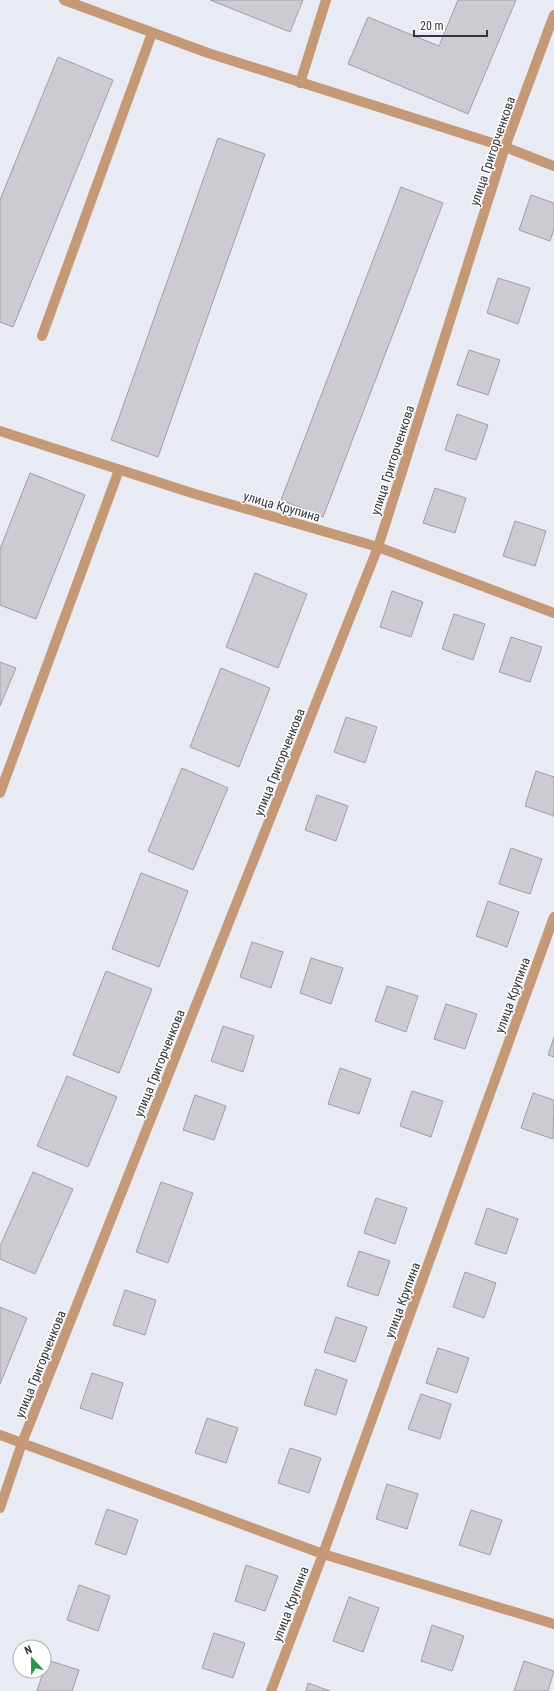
<svg xmlns="http://www.w3.org/2000/svg" width="554" height="1691" font-family="'Roboto Condensed',sans-serif">
<rect width="100%" height="100%" fill="#e8ebf3"/>
<path fill="#cecad2" stroke="#a19da5" d="M210,0H303L290,32Z
M458,0H516L468,114L348,64L368,17L439,46Z
M58,57L113,80L13,327L0,322V200Z
M218,138L265,154L158,457L111,440Z
M401,187L443,203L323,517L281,500Z
M531,195L554,203V229L550,241L519,230Z
M498,278L530,288L518,324L487,313Z
M469,350L500,360L488,395L457,385Z
M457,414L488,425L476,460L445,450Z
M30,473L85,495L36,619L0,605V549Z
M435,488L466,498L455,533L423,523Z
M515,521L546,531L535,566L503,556Z
M255,573L307,594L278,668L226,647Z
M392,591L423,602L411,637L380,627Z
M454,614L485,624L473,660L442,649Z
M511,637L542,647L530,682L499,672Z
M0,662L16,668L0,706Z
M221,668L270,688L239,767L190,747Z
M346,717L377,727L365,763L334,752Z
M182,768L228,788L193,870L148,851Z
M536,771L554,777V816L525,806Z
M317,795L348,806L336,841L305,830Z
M511,848L542,859L530,894L499,884Z
M141,873L188,891L159,967L112,949Z
M488,901L519,912L507,947L476,936Z
M252,942L283,952L271,988L240,977Z
M311,958L343,968L331,1004L300,993Z
M106,971L152,989L119,1073L73,1055Z
M387,986L418,996L406,1032L375,1021Z
M446,1004L477,1014L465,1049L434,1039Z
M223,1026L254,1036L243,1072L211,1061Z
M554,1037V1057L548,1055Z
M340,1068L371,1079L359,1114L328,1104Z
M67,1076L117,1097L88,1167L37,1146Z
M412,1091L443,1101L431,1137L400,1126Z
M533,1093L554,1100L553,1139L521,1128Z
M195,1095L226,1106L214,1140L183,1130Z
M33,1172L73,1189L35,1274L0,1259V1246Z
M161,1182L193,1193L168,1263L136,1252Z
M376,1198L407,1208L395,1244L364,1233Z
M487,1208L518,1219L506,1254L475,1244Z
M359,1251L390,1261L378,1296L347,1286Z
M465,1272L496,1283L484,1318L453,1307Z
M125,1290L156,1300L145,1335L113,1325Z
M0,1307L27,1318L0,1384Z
M336,1317L367,1327L355,1362L324,1352Z
M438,1348L469,1358L457,1393L426,1383Z
M316,1369L347,1380L336,1415L304,1405Z
M92,1373L123,1383L112,1419L80,1408Z
M421,1394L451,1404L440,1439L408,1429Z
M207,1418L238,1428L226,1463L195,1453Z
M290,1448L321,1458L309,1493L278,1483Z
M387,1484L418,1494L407,1529L376,1519Z
M107,1509L138,1520L126,1555L95,1544Z
M471,1510L502,1520L490,1555L459,1545Z
M246,1565L278,1576L265,1611L235,1601Z
M79,1585L110,1596L98,1631L67,1620Z
M349,1597L379,1608L363,1652L333,1641Z
M432,1625L464,1636L452,1671L421,1661Z
M214,1633L245,1643L233,1678L202,1668Z
M47,1660L79,1670L72,1691H37Z
M524,1661L554,1671L548,1691H514Z
M308,1683L330,1691H306Z"/>
<g fill="none" stroke-linecap="round" stroke-linejoin="round">
<path stroke="#c59975" stroke-width="10" d="M300,83L326,0
M42,336L152,33
M0,793L119,470"/>
<path stroke="#c59975" stroke-width="10" d="M64,0L208,53L505,147L554,166
M0,431L195,494L378,547L554,613
M0,1435L323,1554L554,1624
M0,1508L22,1443L378,547L505,147L554,15
M271,1691L323,1554L554,917"/>
</g>
<g text-anchor="middle" stroke-width="3" stroke-linejoin="round" paint-order="stroke">
<g font-size="13" fill="#343538" stroke="#fff">
<text transform="translate(492 151) rotate(-71)" y="5">улица Григорченкова</text>
<text transform="translate(392 460) rotate(-72)" y="5">улица Григорченкова</text>
<text transform="translate(282 506) rotate(16)" y="5">улица Крупина</text>
<text transform="translate(279 762) rotate(-68)" y="5">улица Григорченкова</text>
<text transform="translate(512 995) rotate(-70)" y="5">улица Крупина</text>
<text transform="translate(159 1063) rotate(-68)" y="5">улица Григорченкова</text>
<text transform="translate(402 1300) rotate(-70)" y="5">улица Крупина</text>
<text transform="translate(40 1364) rotate(-68)" y="5">улица Григорченкова</text>
<text transform="translate(290 1604) rotate(-69)" y="5">улица Крупина</text>
</g>
</g>
<g transform="translate(32 1659) rotate(338)"><circle r="19" fill="#ffffff" stroke="#aeaeaf"/>
<path d="M0-3L7 15L0 10L-7 15Z" fill="#2c944b"/>
<text y="-6" font-size="11" font-weight="bold" text-anchor="middle" fill="#343538">N</text>
</g>
<path d="M414 30v6h73v-6" fill="none" stroke="#343538" stroke-width="2"/>
<text x="420" y="30" font-size="12" fill="#343538" stroke="#ffffff" stroke-width="3" paint-order="stroke">20 m</text>
</svg>
